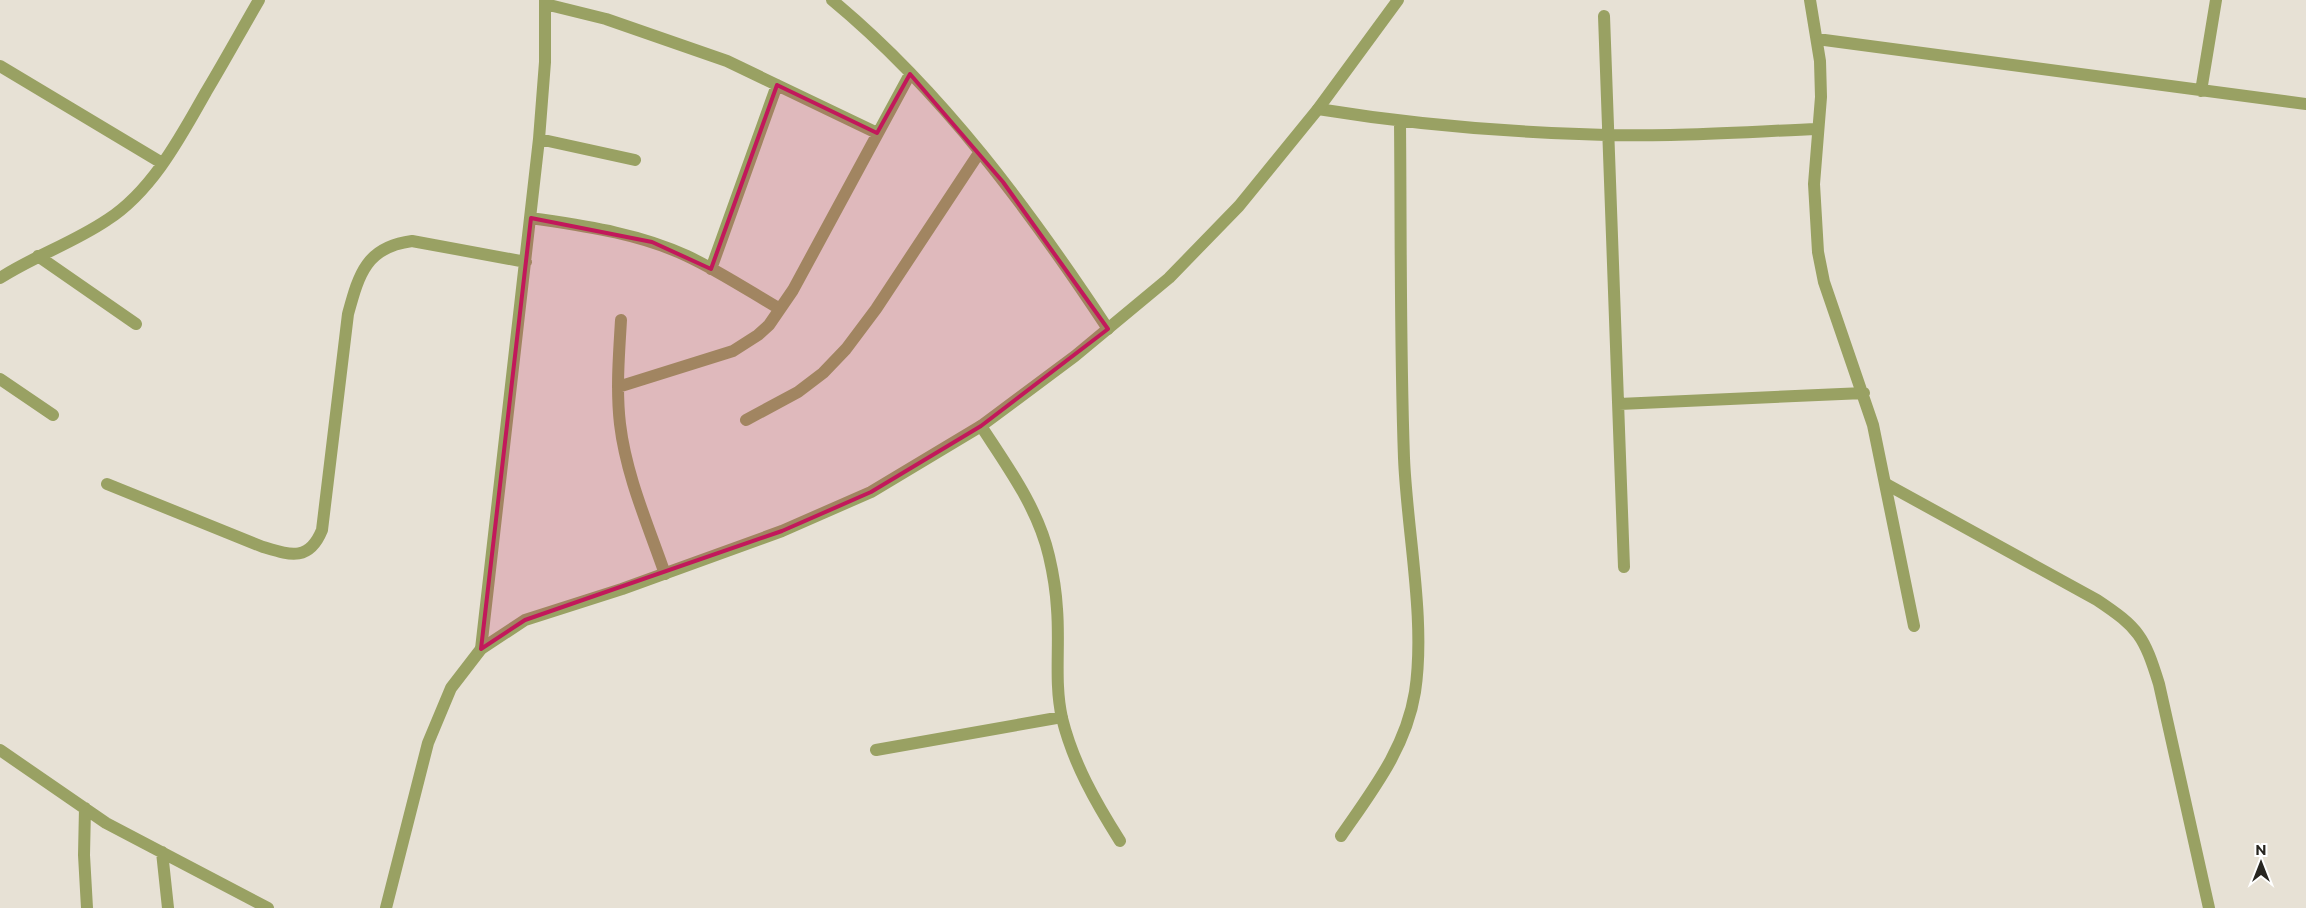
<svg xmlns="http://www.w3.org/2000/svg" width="2306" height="908" font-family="Montserrat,sans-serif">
<rect width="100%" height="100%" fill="#e7e1d5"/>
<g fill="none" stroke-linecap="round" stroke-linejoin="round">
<path stroke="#99a163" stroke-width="12" d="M1886,484L2097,600C2139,628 2144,636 2159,684L2209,908"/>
<path stroke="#99a163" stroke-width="12" d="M832,0C942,91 1030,211 1108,329
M1810,0L1820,61L1821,97L1814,184L1818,252L1824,282L1873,425L1914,626
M545,4L606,19L727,61L877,133
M1604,16L1624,567
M1817,39L2306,104
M0,66L162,163
M2201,91L2216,0
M1318,109C1404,123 1491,131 1579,134C1658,138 1738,132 1818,129
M539,139L635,160
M531,218C584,226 638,233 687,256C719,271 749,291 780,309
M38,256L136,324
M711,269L777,85
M0,278C34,256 73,243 107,220C152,191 180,138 206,92C224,62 241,31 259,0
M621,320C619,355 616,389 620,424C626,475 648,525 665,574
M0,379L53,415
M618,387L733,351L758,335L769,325L793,290L910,74
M1619,404L1864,393
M746,420L798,392L823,373L846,349L876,309L979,153
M981,426C1007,466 1038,508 1049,556C1053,573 1056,591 1057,609C1060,645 1054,683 1062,718C1073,763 1096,803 1120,841
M107,484L263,547C290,555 309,562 322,530L348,314C359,274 366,247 412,241L526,262
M481,649L539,139L545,62V0
M0,750L106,823L268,908
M876,750L1062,717
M85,808L84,855L87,908
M1341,836C1372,791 1406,748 1415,692C1426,620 1407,532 1404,458C1400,346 1401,234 1400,122
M162,852L168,908"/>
<path stroke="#99a163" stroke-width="12" d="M386,908L428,743L451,688L481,649L525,620L622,589L782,531L871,492L981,426L1075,356L1169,278L1239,206L1318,109L1398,0"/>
</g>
<path fill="#c2185b" fill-opacity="0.2" stroke="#c2185b" stroke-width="4" stroke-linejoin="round" d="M910,74L1003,182L1108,329L981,426L871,492L782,531L525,620L481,649L531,218L652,242L711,269L777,85L877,133Z"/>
<g transform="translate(2261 863)" stroke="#ffffff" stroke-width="4" paint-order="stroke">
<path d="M0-4L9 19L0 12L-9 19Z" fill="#272520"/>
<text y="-8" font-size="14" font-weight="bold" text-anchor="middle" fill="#272520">N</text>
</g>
</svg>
